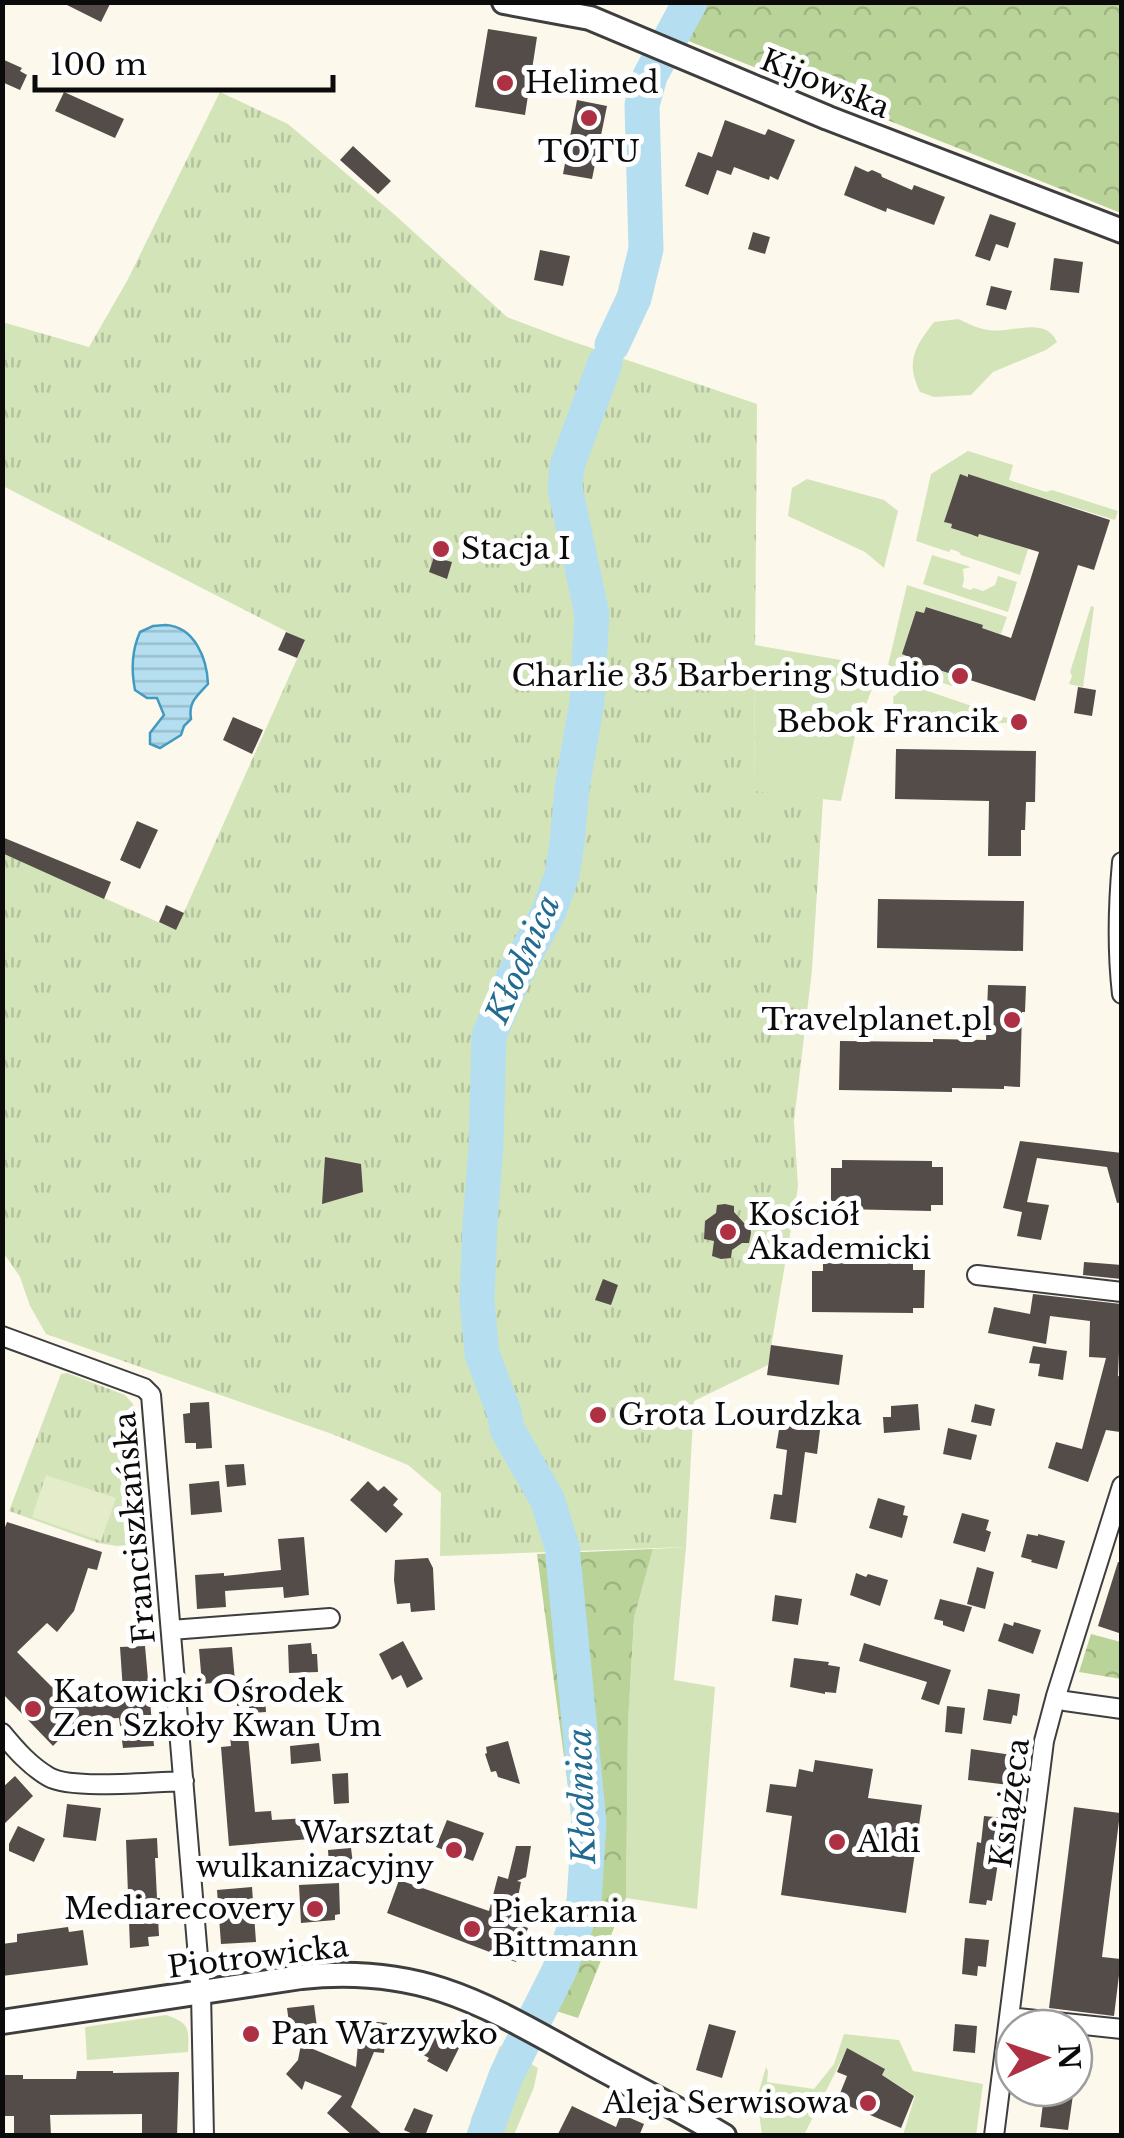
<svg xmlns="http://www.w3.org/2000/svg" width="1124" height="2138" font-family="'Libre Baskerville',serif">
<defs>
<pattern id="forest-crowns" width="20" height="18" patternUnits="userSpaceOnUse" patternTransform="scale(2.5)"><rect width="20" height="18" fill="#b9d399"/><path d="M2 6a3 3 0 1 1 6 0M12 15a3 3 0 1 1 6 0" fill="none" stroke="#9eb482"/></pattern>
<pattern id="park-tufts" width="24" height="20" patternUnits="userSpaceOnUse" patternTransform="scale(2.5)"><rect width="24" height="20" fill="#d3e4b9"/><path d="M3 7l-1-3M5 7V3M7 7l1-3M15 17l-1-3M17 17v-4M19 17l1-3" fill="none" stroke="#b4c29e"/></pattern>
<pattern id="water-rules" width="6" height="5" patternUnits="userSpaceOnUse" patternTransform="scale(2.5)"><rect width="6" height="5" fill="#b5dff0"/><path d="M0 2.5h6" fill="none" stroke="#9abecc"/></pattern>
</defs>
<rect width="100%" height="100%" fill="#fdf8ec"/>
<path fill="#d3e4b9" d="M958,319C967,323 979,329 989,330C1012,334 1045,315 1057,342L1046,350L993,372L971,395L934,397L920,392C905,361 915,347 934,322Z
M968,451L1013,465L1009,480L1046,492L1052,490L1118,511L1115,520L969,475L945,522L952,524L951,528L978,537L979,534L1028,549L1020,575L961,555L959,552L951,549L949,552L916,541L931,474Z
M807,479L884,500L898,511L884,568L865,552L788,516L792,488Z
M932,555L971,567L963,569L964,580L962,587L970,590L974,588L983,591L995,585L998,576L1017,582L1008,612L923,584Z
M907,585L1007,617L1001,634L982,628V625L927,607L924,613L916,611L903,654L909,657V660L956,676L952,686L888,665Z
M1091,606L1094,607L1083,687L1069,684L1072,676L1070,672Z
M755,645L869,665L876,679L857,727L841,801L754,792Z
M916,687L1022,723L914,722L903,719L894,710L893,697L900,691Z
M686,1547L674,1680L715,1687L697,1909L626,1898L628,1723L634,1618L653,1549Z
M166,2015C190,2023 189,2028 188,2052L87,2060L85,2027Z
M844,2034L899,2040L913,2071L983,2084L976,2135H903L915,2096L882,2075L884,2068L847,2049L804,2135H762L757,2098L766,2067L768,2071L767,2082L814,2089L834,2064Z
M500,2046L538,2068L534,2087L514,2135H469L471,2119Z"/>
<path fill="url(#forest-crowns)" d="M675,2L1121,3V213L686,40L663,24Z
M653,1549L634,1618L628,1723L626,1898L578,2018L541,2006L556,1977L584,1902L593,1839L572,1817L537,1554Z
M1091,1634L1121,1642V1679L1079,1672Z"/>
<path fill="url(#park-tufts)" d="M220,92L288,124L395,215L507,317L568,340L757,404L754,791L823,799L812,970L794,1121L798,1187L768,1365L694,1401L686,1547L440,1556L441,1493L408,1465L332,1434L46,1334L30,1306L20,1277L3,1252V853L176,930L305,641L3,486L2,322L89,347L127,281Z
M67,1373L125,1395L133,1404L145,1544L117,1546L98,1543L9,1511L61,1374Z"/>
<path fill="#e4ecca" d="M46,1475L116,1498L101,1541L32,1517Z"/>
<path fill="url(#water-rules)" stroke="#429ac0" stroke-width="2.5" d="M166,625C195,627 207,659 208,684C197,696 188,702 191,719L184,726L181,735L160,748L150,744V733L164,715L157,698H147L135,690C131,670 132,650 140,632L153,626Z"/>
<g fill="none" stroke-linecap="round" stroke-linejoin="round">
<path stroke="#b5dff0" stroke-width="35" d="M612,345L634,298L646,249L642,105L650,76L690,2
M563,1550L547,1499L507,1429L504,1412L482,1354L477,1300L480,1224L486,1146L489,1036L514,976L549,911L562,875L567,843L572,788L587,702L592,614L565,488L567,466L605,363
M484,2136L506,2076L559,1971L584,1902L589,1822L563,1557"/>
</g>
<path fill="#534c49" d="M61,2H111L101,22Z
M488,29L537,37L525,115L475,107Z
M2,59L22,68L20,71L27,75L20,90L2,82Z
M64,92L124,119L115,138L55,111Z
M577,100L607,106L592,179L563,174Z
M725,120L765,135L768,129L795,140L778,180L770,176L769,180L734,167L731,175L717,170L708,195L685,186L698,152L712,157Z
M353,146L391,181L378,194L340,160Z
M855,166L868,172L872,170L881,174L882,177L912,190L914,185L945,197L934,225L887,208L886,212L844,195Z
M990,214L1016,223L1008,248L996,244L990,261L975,256Z
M753,232L770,237L765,254L748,249Z
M540,250L570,256L563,286L534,280Z
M1054,258L1083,262L1079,293L1050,290Z
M991,286L1012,291L1006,310L986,305Z
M960,474L968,477V474L1110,520L1094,570L1078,565L1035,701L908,660L909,657L902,654L916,611L924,613L926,607L983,625L982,628L1011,638L1029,584L1039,552L979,534L978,537L970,534L951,528L952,524L944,522Z
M434,557L452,562L447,579L429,572Z
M286,632L305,640L297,658L278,650Z
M1078,687L1096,690L1092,716L1074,713Z
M233,717L263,730L252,754L223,740Z
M896,749L1036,751L1035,802H1026L1025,830H1021V856H988L989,801L895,799Z
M137,821L158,830L140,869L120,860Z
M2,837L111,882L104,899L2,853Z
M878,899L1024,901L1023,951L877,948Z
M166,905L184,913L176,930L159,922Z
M988,985L1026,986L1025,1012H1022L1020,1087L1004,1086V1089L952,1088V1092L839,1090L840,1041L933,1042V1039L986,1040Z
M1020,1141L1122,1153V1202L1117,1203L1107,1167L1037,1158L1027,1202L1049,1205L1041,1240L1017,1236L1022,1212L1003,1208Z
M325,1157L361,1164L363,1192L322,1204Z
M842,1160L932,1161V1167H943V1205H931V1211L841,1209V1201H831V1168H842Z
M725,1204L734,1206V1212L744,1223L750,1224L751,1233L749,1243H742L732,1250L731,1258L721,1259L712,1256L714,1241L704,1239L705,1221L716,1213L717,1205Z
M1084,1262L1122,1265L1121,1279L1083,1275Z
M823,1263L913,1264V1270H925L924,1308H913V1313L812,1312V1271H823Z
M603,1279L618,1285L611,1305L595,1300Z
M1033,1294L1121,1304L1118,1376L1122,1377V1425L1120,1432L1106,1430L1088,1482L1048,1468L1056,1442L1082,1449L1106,1358L1089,1357L1090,1321L1050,1316L1046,1344L988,1333L994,1307L1030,1314Z
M771,1345L843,1355L839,1385L767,1375Z
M1033,1346L1067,1351L1063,1380L1038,1376L1040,1364L1029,1363Z
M209,1402L212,1448L196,1449V1443H185L183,1414L190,1413V1403Z
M918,1404L920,1430L884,1433L883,1417H891V1406Z
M975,1404L995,1409L991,1426L971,1422Z
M781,1417L821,1422L817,1454L805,1452L796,1523L770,1519L774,1494L782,1495L787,1450L776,1448Z
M948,1428L977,1435L971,1460L943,1454Z
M244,1464L246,1485L227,1487L225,1465Z
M219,1481L222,1512L191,1515L189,1484Z
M368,1481L378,1491L384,1486L398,1499L393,1505L403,1514L386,1533L350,1500Z
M878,1498L905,1506L903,1515L908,1516L902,1538L869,1528Z
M962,1513L989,1520L986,1530L991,1532L985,1552L953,1543Z
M7,1522L102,1552L97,1570L88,1568L74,1611L57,1632L47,1623L17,1652L59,1694L123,1691L120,1647L145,1646L154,1746L123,1748L119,1718L78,1720L53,1746L2,1693V1535Z
M1027,1534L1038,1536V1534L1065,1541L1057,1569L1031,1562L1032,1560L1021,1557Z
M304,1537L309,1595L284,1598L283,1587L225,1591L226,1607L197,1609L195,1575L224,1573V1576L281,1570L278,1539Z
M428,1558L433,1568L435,1610L411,1612L410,1603L397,1604L394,1580L395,1560Z
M1118,1562L1122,1563V1634L1098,1626Z
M977,1567L994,1572L985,1609L967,1604Z
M856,1573L866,1577L868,1574L888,1580L880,1606L850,1595Z
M775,1595L802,1599L798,1625L772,1621Z
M940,1599L972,1607L964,1632L943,1625V1621L934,1619Z
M1014,1622L1041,1630L1033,1654L998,1641L1004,1623L1013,1626Z
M403,1641L423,1679L407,1688L401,1675L392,1680L379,1654Z
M311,1643L312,1654H317L318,1672L289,1673L288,1645Z
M864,1643L951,1670L939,1705L921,1699L927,1682L859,1661Z
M232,1647L235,1681L202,1684L199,1649Z
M794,1658L829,1662L828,1665L840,1667L836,1693L825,1692V1694L790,1687Z
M264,1684L266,1712L249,1713V1705L237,1706L236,1686Z
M988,1689L1020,1694L1017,1716L1013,1715L1011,1724L983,1720Z
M947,1706L965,1708L962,1734L945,1732Z
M248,1736L255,1812L271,1811L272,1820L309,1818L310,1839L229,1846L221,1747L231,1746L230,1737Z
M508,1741L520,1784L498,1777L496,1771L491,1772L485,1754L487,1753L486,1747Z
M319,1743L321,1761L291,1764L290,1746Z
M971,1749L1012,1755L1009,1785L968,1780Z
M815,1760L873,1769L868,1798L922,1805L906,1913L781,1895L792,1816L766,1812L770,1784L796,1787L799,1769L813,1772Z
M348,1773L349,1803L334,1804L332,1774Z
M15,1776L33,1796L2,1826V1788Z
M67,1804L101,1808L96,1841L63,1837Z
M1074,1807L1120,1813L1102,1957L1121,1959L1114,2016L1049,2008Z
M984,1816L1005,1818L992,1901L987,1900L986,1905L969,1903L977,1842L981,1843Z
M447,1820L484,1833L473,1861L436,1847Z
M18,1826L45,1839L34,1862L9,1851V1844Z
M157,1838L158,1858H155L157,1898H160L161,1918H158L159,1936L148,1937L149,1946L130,1948L126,1840Z
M516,1846H531L526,1877L517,1881L521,1882L513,1922L528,1928L516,1962L387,1913L399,1880L489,1911L498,1876L508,1879Z
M351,1848L353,1864L329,1866L328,1850Z
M339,1883L340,1914L335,1915V1920L301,1923L299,1885Z
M252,1887L256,1942L221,1944L217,1890Z
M68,1927L69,1932L83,1930L88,1965L2,1976V1944L17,1942V1934Z
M965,1938L989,1940L986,1967L978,1966L977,1976L962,1974Z
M314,2005L317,2027L290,2031L287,2008Z
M360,2020L387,2023L384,2053L374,2052L351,2107L384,2136H353L327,2113L342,2096L305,2081L302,2090L286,2074L298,2060L301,2044L356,2067Z
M709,2024L736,2031L722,2078L696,2070Z
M955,2024L977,2026L975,2053L953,2051Z
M430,2027L461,2044L447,2072L427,2061L429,2058L416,2051Z
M847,2048L885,2069L882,2075L914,2096L901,2128L839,2102V2096L847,2076L837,2072Z
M77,2071H113V2073L179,2072L177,2136H142V2114L50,2115L51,2136H14V2116H2V2075H23V2079H76Z
M1045,2088H1074L1068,2130L1040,2127Z
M572,2106L616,2127L621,2114L644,2124L639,2136H557Z
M414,2108L433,2115L425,2136H417L404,2130Z"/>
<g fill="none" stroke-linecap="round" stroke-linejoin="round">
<defs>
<path id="minor" d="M1122,862C1118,906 1117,950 1122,994
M977,1275L1122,1292
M2,1336L144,1388L151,1395L201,1993L204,2136
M171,1630L330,1618
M1056,1696L1065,1701L1122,1709
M2,1733C16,1750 30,1766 49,1777C72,1790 154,1782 184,1781
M1009,2017L1122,2029
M994,2136L1044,1741L1056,1696L1122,1486"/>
<path id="tertiary" d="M504,2L590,18L828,118L1122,231
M2,2022L301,1977C424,1964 487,2006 589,2062C634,2087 680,2109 724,2136"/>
</defs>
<use href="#minor" stroke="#3e3e3e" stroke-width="22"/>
<use href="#tertiary" stroke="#3e3e3e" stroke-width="28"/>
<use href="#minor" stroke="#fff" stroke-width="18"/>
<use href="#tertiary" stroke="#fff" stroke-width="22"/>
</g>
<g fill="#ae3143" stroke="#fff" stroke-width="4">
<circle cx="505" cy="83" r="10"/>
<circle cx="589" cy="118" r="10"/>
<circle cx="441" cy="549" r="10"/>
<circle cx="960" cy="676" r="10"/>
<circle cx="1019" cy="722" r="10"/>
<circle cx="1012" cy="1020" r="10"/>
<circle cx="728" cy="1232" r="10"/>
<circle cx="598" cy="1415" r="10"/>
<circle cx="33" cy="1709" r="10"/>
<circle cx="837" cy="1842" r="10"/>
<circle cx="454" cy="1850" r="10"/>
<circle cx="315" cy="1909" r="10"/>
<circle cx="472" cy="1929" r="10"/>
<circle cx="251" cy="2034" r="10"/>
<circle cx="868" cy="2103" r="10"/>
</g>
<g text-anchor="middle" stroke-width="10" stroke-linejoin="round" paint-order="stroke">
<g font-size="30" fill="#0b0b0b" stroke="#fff" text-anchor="start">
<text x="525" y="93">Helimed</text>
<text x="589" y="162" text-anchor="middle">TOTU</text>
<text x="461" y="559">Stacja I</text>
<text x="940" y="686" text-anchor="end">Charlie 35 Barbering Studio</text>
<text x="999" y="732" text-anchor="end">Bebok Francik</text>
<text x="992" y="1030" text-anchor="end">Travelplanet.pl</text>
<text x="748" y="1225">Kościół<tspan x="748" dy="34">Akademicki</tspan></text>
<text x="618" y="1425">Grota Lourdzka</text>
<text x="53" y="1702">Katowicki Ośrodek<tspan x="53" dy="34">Zen Szkoły Kwan Um</tspan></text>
<text x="434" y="1843" text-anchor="end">Warsztat<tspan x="434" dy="34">wulkanizacyjny</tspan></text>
<text x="857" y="1852">Aldi</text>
<text x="295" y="1919" text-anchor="end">Mediarecovery</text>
<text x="492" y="1922">Piekarnia<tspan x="492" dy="34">Bittmann</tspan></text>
<text x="271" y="2044">Pan Warzywko</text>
<text x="848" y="2113" text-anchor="end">Aleja Serwisowa</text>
</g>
<g font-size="30" fill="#0b0b0b" stroke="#fff">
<text transform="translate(825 84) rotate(22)" y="10">Kijowska</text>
<text transform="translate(135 1528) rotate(-95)" y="10">Franciszkańska</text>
<text transform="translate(1010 1803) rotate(-82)" y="10">Książęca</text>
<text transform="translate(258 1957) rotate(-7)" y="10">Piotrowicka</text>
</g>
<g font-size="32" font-style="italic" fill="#216b91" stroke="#fff">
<text transform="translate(523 959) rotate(-66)" y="11">Kłodnica</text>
<text transform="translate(582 1796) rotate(-92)" y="11">Kłodnica</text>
</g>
</g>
<rect width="1124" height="2138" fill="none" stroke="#0b0b0b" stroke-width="10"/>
<g transform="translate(1044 2058) rotate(87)"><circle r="48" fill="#ffffff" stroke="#9d9d9d" stroke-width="2.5"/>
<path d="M0-8L18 38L0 25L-18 38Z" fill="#ae3143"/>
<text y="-15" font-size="28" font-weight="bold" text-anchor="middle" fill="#0b0b0b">N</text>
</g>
<path d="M35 75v15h298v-15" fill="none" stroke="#0b0b0b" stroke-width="5"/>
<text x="50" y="75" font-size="30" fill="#0b0b0b" stroke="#ffffff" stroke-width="8" paint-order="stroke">100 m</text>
</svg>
